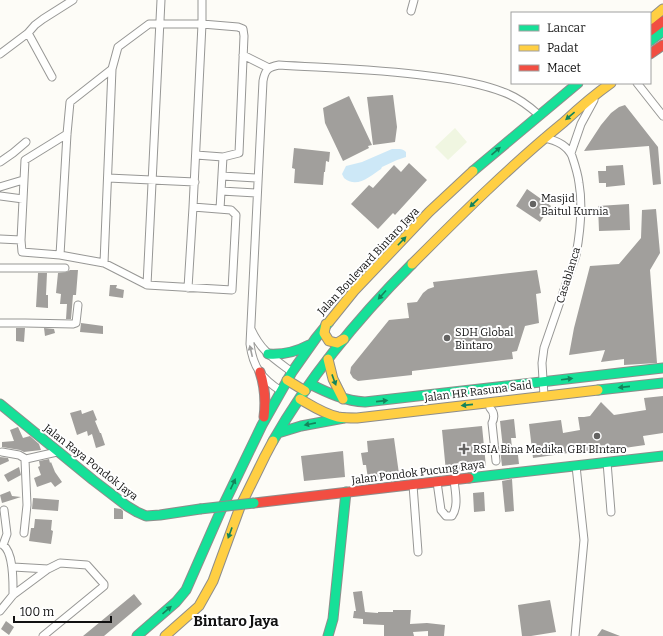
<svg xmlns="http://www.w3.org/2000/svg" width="663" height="636" font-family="Bitter,serif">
<rect width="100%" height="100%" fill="#fdfcf7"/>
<path fill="#f0f6e1" d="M455,128L467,142L448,160L435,147Z"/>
<path fill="#cde8f7" d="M392,149C397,149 403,148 406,152V157L397,160L382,167L381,169C370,176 357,189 344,178L342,174L346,166L362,162Z"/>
<path fill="#a19f9c" d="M393,95L397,127L395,142L373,145L367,97Z
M349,96L372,145L368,146L369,148L343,161L325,123L323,108Z
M625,105L658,147L661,184L653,185L649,146L584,151L601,125L611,113L619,107Z
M294,148L330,152L329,162L326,161L325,172H324L323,185L294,183L295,169L292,168Z
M409,163L427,180L395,215L393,213L378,229L351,204L369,185L373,188L394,165L401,172Z
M623,165L625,185L606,187V183H599L598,171H606V166Z
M527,189L551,206L540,222L516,206Z
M629,204L630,230L599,231L598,206Z
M656,209L660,253L650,270L657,363L624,365V359L601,362L605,350L569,355L574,328L590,266L619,264L641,238L642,210Z
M70,270H78L76,295H73L71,319H66L67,304H60L61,294L56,293L58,273L67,272Z
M537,270L541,293L536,294L539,323L525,326L517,351L512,352L513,359L412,371V375L358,381L353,378L350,373L351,367L389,320L409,318L407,303L417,302L423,293L428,289L434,287L433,282Z
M38,273H47L46,295H48V308L36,307Z
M110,285H117L116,288L124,290L123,298L109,296Z
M81,323L103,326V334L80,332Z
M16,328H25L24,342L16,341Z
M44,328L54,329L55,333L45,336Z
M663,396V433L643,436L645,445L583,454L582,451L533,458L529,424L561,420L563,433L580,430L578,417H584L590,416L601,402L614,415L646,410L644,398Z
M81,410L82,414L93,410L97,420L95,421L100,433H101L105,445L96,448L92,434L88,436L87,431L77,435L70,413Z
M514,419L516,438H511L512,448L517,447L519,464L502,466L500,449H503L500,421Z
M482,426L486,467L446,472L442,430Z
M18,427L23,438L30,436L39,444L41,450L24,452L20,450L2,447V442L14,441L10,430Z
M394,438L399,474L368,479L366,465H363L361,453L368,452L367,441Z
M343,451L345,477L304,481L301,456Z
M0,457L8,458L9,461L0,465Z
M49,459L50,463L51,462L55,472L62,482L55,487L51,482L37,487L34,478L41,475L38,467L40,466L39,461Z
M19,467L21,475L8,482L4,475Z
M512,479L514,511L505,512L502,481Z
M10,491L12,496L21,497L2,503L0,495Z
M484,492L485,511L474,512L473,493Z
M33,498L59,500L58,511L32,509Z
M114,508L121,509L123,511V519H114Z
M35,519L52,520L51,530L53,531L51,544L29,541L31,528H34Z
M362,591L365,612L378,613V612H393V610H411L410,624L427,623L445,625L444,636H428V631L413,632L414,636H384V625L363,624V619L353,618L354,611H356L353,592Z
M134,594L142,604L104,636H83Z
M550,600L556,632L531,636H522L518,605Z
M6,621L14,627L9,635L1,629Z
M602,629L620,636H597Z"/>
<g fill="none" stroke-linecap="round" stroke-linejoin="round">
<defs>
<path id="street" d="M411,11L414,0
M28,33L52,77
M0,54L28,33L35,25L43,19L73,0
M243,55L269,68
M637,83L663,116
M67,134L25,160L21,240L22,252L60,255L104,263L147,285L232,290L236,215L231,210L193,207
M571,153L581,124L594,100
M0,162L13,153L26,142
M222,176L257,178
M108,178L195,182
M0,187L23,180
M221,191L257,193
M0,196L23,199
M220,209L223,157
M0,239L21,240
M60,255L67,134L70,102L112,69L118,47L149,24H202L238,27L243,29L244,36L239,153L223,157L196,155
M104,263L112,69
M0,268H65
M147,285L161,0
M188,288L193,207L202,24V0
M0,323H25L73,324L76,323L78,305
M251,329C261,351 273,358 292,372
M281,391C261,378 253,367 250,344L263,81C265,70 268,67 279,65C329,68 379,69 429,76C454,79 480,83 503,92C517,97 529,106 539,115
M544,396L542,363L544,348L576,255C580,233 583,206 579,183C578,174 575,165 572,156C567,145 555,140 544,138
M490,408C494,412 495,417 492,423L496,461
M2,452L19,455L26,459
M607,462L611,512
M437,482L441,510L446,516H452C459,506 455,491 454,480
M413,485L418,552
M24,533L27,505L25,460L26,459L57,452
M3,545C14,553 13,582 13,595
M3,545L7,534L4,510
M13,567L48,569
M0,611L13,595L48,569L60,563L87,565L104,584V586L43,636
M575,636L584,540L576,466"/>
<path id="fast" d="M650,41L663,31
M473,171L578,83
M268,354C283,355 296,352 309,345
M310,384C328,393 345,401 365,402L663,368
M598,390L663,383
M0,404L93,480L127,506L137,512L146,516L160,515L200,509
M278,433L301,426L344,418
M273,441C310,376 359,317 412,264
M469,478L663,456
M137,636L176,602L186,590L222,508L262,425L292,372L316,338L329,322
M328,636L333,619L346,492"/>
<path id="slow" d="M650,20L663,9
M412,264C461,215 510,166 564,122C579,108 594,95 611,83
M329,322L354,291L429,212L473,171
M326,324L324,333L329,341L337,343L344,339
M328,359L333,379L343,399
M287,380L305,391
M300,399C312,406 324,414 338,417C344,418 351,418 357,418L598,390
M165,636L199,606L213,581L240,507L265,456L273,441"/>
<path id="jam" d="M650,31L663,21
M650,54L663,45
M260,372C265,387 266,401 264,417
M254,503L469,478"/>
</defs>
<use href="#street" stroke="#979795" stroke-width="9"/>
<use href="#fast" stroke="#8e8d8b" stroke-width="11"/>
<use href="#slow" stroke="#8e8d8b" stroke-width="11"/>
<use href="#jam" stroke="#8e8d8b" stroke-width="11"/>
<use href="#street" stroke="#fffffe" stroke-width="7"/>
<use href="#fast" stroke="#16e098" stroke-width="9"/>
<use href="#slow" stroke="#ffcf43" stroke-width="9"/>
<use href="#jam" stroke="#f24e42" stroke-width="9"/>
<defs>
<path id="fast-bridge" d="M200,509L254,503"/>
</defs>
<use href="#fast-bridge" stroke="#8e8d8b" stroke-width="11" stroke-linecap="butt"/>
<use href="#fast-bridge" stroke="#16e098" stroke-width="9"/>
</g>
<defs><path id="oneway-solid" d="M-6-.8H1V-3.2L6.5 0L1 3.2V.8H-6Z"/></defs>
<g fill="#14835b">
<use href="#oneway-solid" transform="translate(570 116) rotate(140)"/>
<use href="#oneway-solid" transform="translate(496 151) rotate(-41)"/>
<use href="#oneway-solid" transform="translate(474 203) rotate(136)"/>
<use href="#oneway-solid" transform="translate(402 241) rotate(-46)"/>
<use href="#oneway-solid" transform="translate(382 295) rotate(132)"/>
<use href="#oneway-solid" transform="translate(567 379) rotate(-7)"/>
<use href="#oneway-solid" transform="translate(334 380) rotate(70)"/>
<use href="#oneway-solid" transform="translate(624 387) rotate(174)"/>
<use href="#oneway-solid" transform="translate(382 401) rotate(-6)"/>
<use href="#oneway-solid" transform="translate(467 405) rotate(174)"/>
<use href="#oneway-solid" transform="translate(310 424) rotate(169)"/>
<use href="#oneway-solid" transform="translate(233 484) rotate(-65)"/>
<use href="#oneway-solid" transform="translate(230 533) rotate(110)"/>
<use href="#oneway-solid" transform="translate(167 610) rotate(-41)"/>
</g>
<use fill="#a0a09f" href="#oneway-solid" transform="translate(251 351) rotate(-103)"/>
<g fill="#646362" stroke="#fff" stroke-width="1.5">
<circle cx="533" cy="204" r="4"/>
<circle cx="447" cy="338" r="4"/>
<circle cx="597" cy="436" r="4"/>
<path d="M462 443h4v4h4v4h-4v4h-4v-4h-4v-4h4z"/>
</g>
<g text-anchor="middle" stroke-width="4" stroke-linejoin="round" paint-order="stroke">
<g font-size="11" fill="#111" stroke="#fff" text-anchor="start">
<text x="541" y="202">Masjid<tspan x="541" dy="13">Baitul Kurnia</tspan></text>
<text x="455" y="336">SDH Global<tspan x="455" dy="13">Bintaro</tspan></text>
<text x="473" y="453">RSIA Bina Medika</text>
<text x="597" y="453" text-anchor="middle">GBI BIntaro</text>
</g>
<g font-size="11" fill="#111" stroke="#fff">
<text transform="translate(368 261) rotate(-47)" y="4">Jalan Boulevard Bintaro Jaya</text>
<text transform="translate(568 275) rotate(-73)" y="4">Casablanca</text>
<text transform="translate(478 391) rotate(-7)" y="4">Jalan HR Rasuna Said</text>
<text transform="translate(91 462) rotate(38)" y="4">Jalan Raya Pondok Jaya</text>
<text transform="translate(418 472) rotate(-7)" y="4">Jalan Pondok Pucung Raya</text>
</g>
<g font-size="15" font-weight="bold" fill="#111" stroke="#fff">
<text x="236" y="626">Bintaro Jaya</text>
</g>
</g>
<rect x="511" y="12" width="140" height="72" fill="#ffffff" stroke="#a0a0a0"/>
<rect x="519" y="25" width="20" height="6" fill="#16e098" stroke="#a0a0a0"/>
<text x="547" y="32" font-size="12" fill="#111111">Lancar</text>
<rect x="519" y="45" width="20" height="6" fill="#ffcf43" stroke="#a0a0a0"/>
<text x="547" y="52" font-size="12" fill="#111111">Padat</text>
<rect x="519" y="65" width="20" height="6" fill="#f24e42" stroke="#a0a0a0"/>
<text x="547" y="72" font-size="12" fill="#111111">Macet</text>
<path d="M14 616v6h97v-6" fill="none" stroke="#111111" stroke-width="2"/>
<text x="20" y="616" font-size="12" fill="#111111" stroke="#ffffff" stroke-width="3" paint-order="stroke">100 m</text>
</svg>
